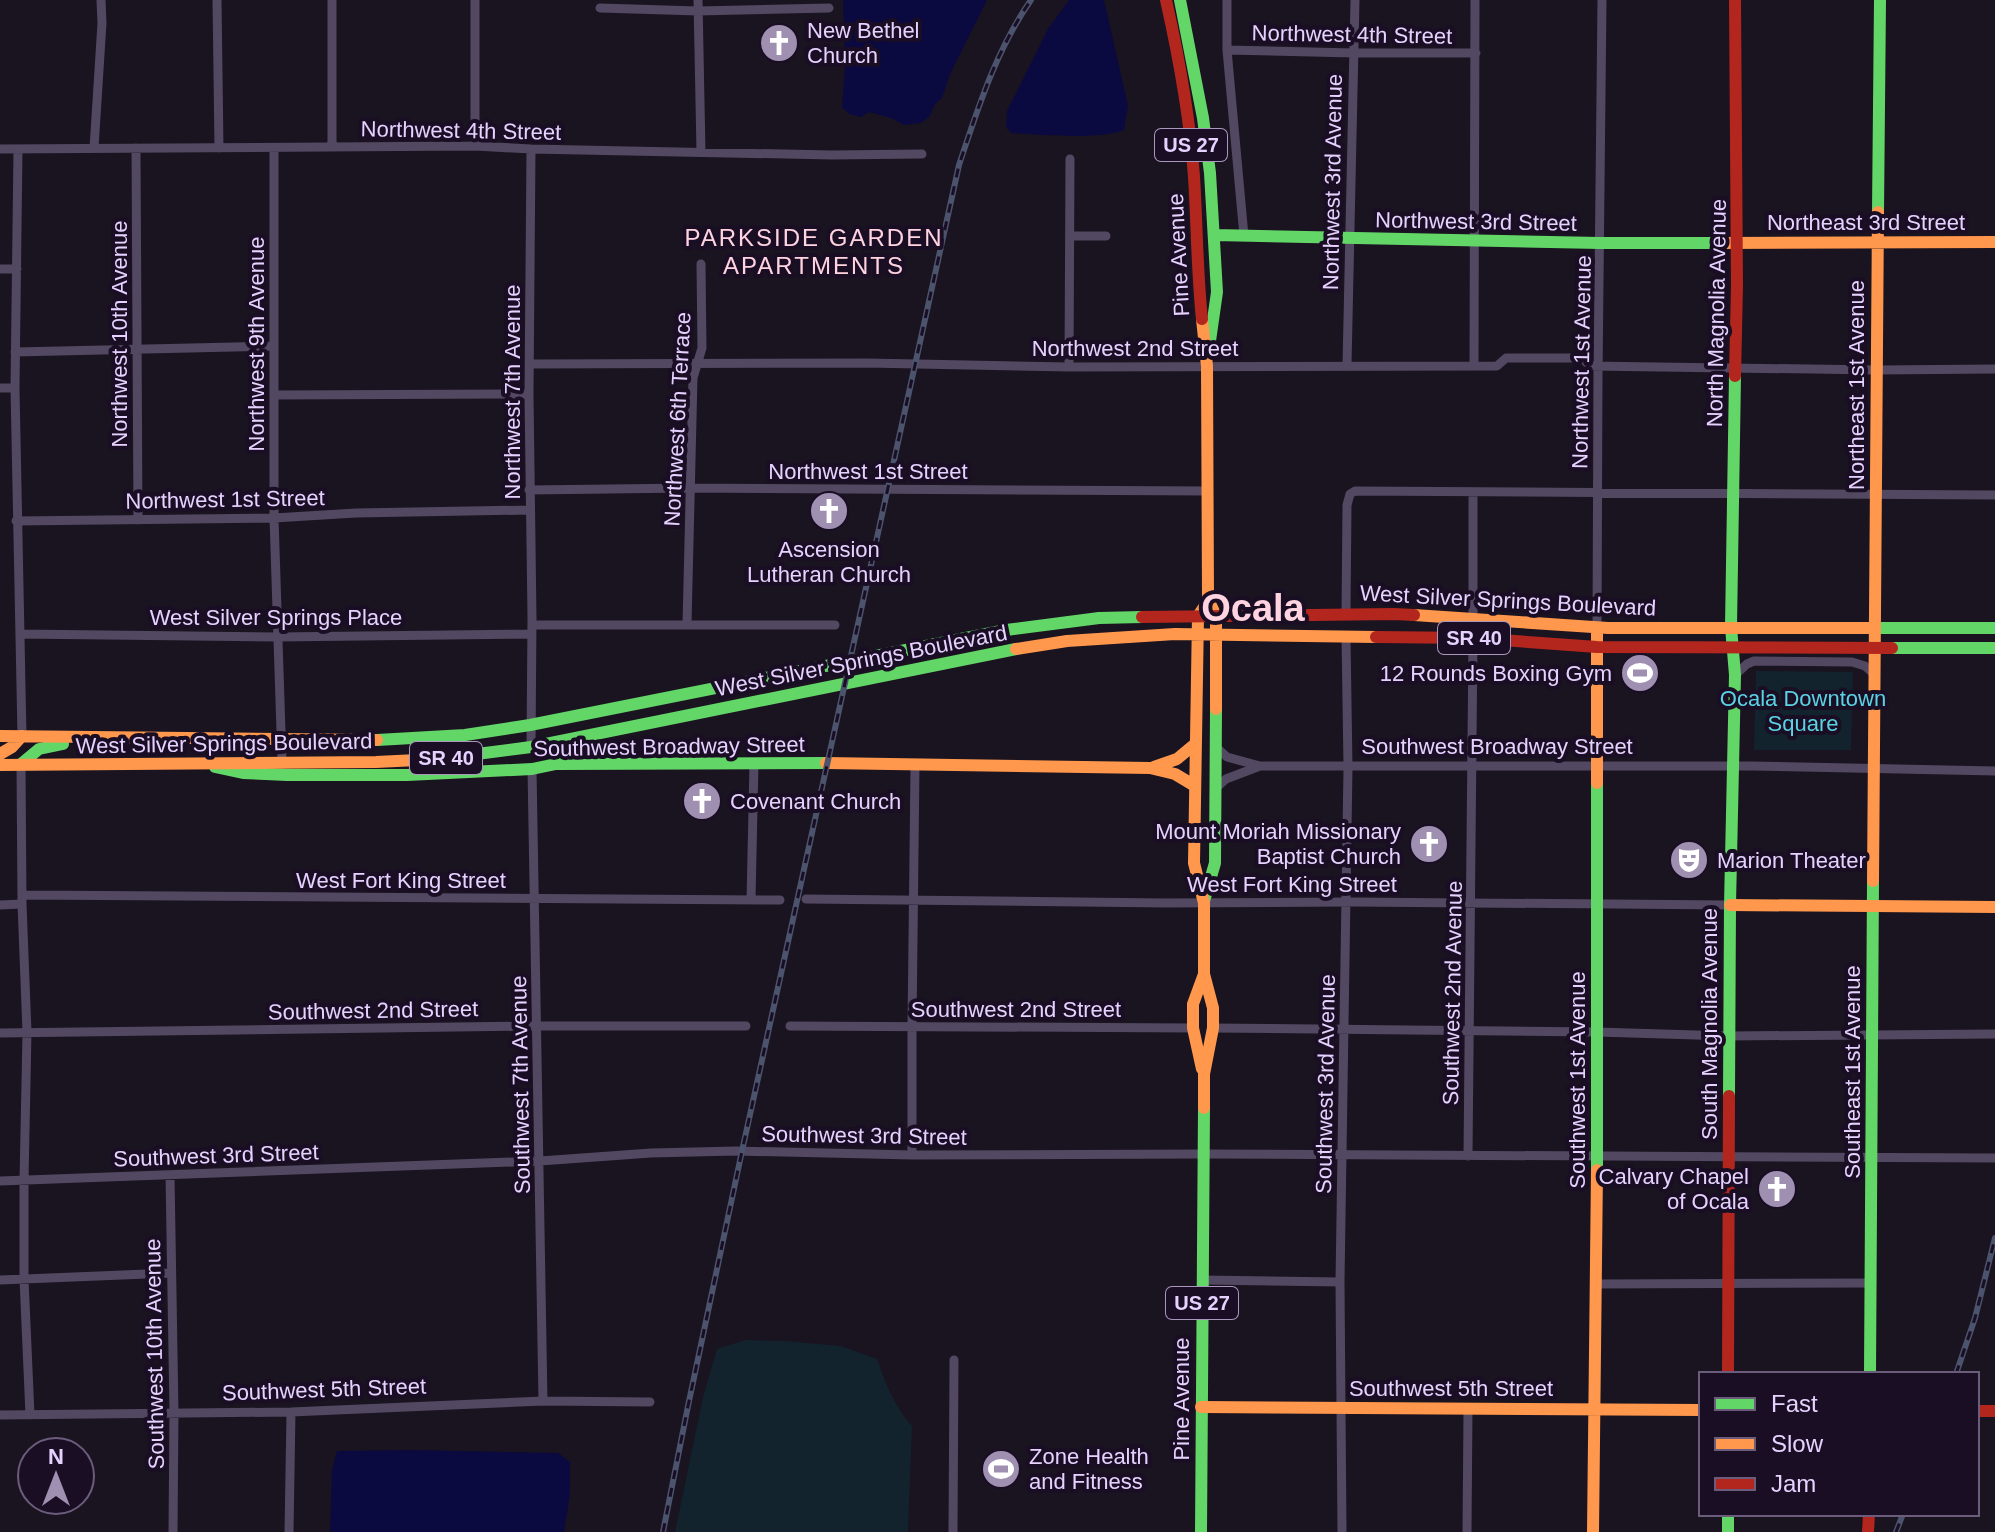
<svg xmlns="http://www.w3.org/2000/svg" width="1995" height="1532" font-family="Helvetica,sans-serif">
<rect width="100%" height="100%" fill="#1a1320"/>
<path fill="#12232d" d="M1756,671L1853,672L1851,750H1754Z
M745,1340L785,1341L841,1346L877,1359C886,1384 894,1406 912,1426L908,1532H675L703,1397L717,1349Z"/>
<path fill="#0a0a40" d="M843,0H987L950,74L942,98L935,104L930,116L921,123L904,125L891,118L869,112L861,117L849,114L842,107L845,67Z
M1069,0H1104L1128,106L1124,130C1099,140 1039,135 1011,133L1006,127L1007,111L1048,29Z
M410,1450L558,1453L570,1462V1494L564,1532H330L332,1469L337,1451Z"/>
<g fill="none" stroke-linecap="round" stroke-linejoin="round">
<path stroke="#524861" stroke-width="9" d="M217,0L219,148
M698,0L701,152
M1227,0V50L1244,236
M600,8L698,11L829,8
M1227,50L1354,53H1476
M332,146V0
M475,146V0
M94,148L102,23L101,0
M136,148L138,520
M274,148V518L282,762
M0,149L475,146L531,149L832,155L922,154
M18,149L15,388L22,736
M1071,236H1106
M0,269H17
M15,352L273,346
M530,364L867,363L1069,367L1497,366L1506,358H1582L1590,366L1877,370L1995,369
M1347,365L1355,0
M1474,366L1475,0
M1069,367L1070,159
M0,388H15
M274,395L529,394
M529,490L689,488L1207,491
M1473,493V618
M16,521L274,518L356,513L530,510
M1346,613L1347,505L1350,494L1355,491L1995,495
M687,624L693,378L702,348L701,264
M532,625H835
M1597,628L1598,376L1602,0
M20,634L277,637L532,634
M1735,675L1747,664L1754,661L1852,662L1865,666L1875,675
M531,747L532,618L529,394L531,149
M1216,747L1227,757L1260,766H1752L1995,771
M21,764L22,904L27,1032L24,1181V1279L30,1415
M532,769L543,1401
M1215,789L1226,779L1260,766
M22,895L780,900
M806,899L1166,903L1353,902L1730,905
M751,900L754,763
M0,905L22,904
M790,1026L1193,1028
M1213,1028L1597,1032L1729,1036L1995,1034
M0,1033L537,1026H746
M912,1155V1027L915,765
M1468,1156L1473,638
M170,1175L174,1412L173,1532
M0,1181L540,1161L651,1153L736,1151L912,1155L1203,1154L1995,1158
M0,1280L171,1273
M1202,1280L1340,1282
M1597,1284L1871,1283
M0,1415L291,1412L543,1401L650,1402
M289,1532L291,1412
M953,1532L954,1360
M1342,1532L1340,1282L1348,767L1346,637
M1467,1532L1468,1410"/>
<path stroke="#63d668" stroke-width="12" d="M1180,0L1203,118L1210,173L1217,292L1210,341
M1878,212L1880,0
M1215,235L1600,243H1720
M1869,628H1995
M1892,648H1995
M377,740L465,735L530,725L1006,630L1099,618L1142,617
M438,759L531,747L1016,649
M21,764L39,749L63,744
M215,767L243,773L287,775H407L532,769L556,764L826,763
M1204,901L1215,863L1216,709
M1729,1096L1730,905L1735,675L1731,627L1735,376
M1597,1170V783
M1870,1374L1873,881
M1728,1514V1532
M1201,1532L1204,1108"/>
<path stroke="#ff974d" stroke-width="12" d="M1720,243L1995,242
M1202,319L1207,366L1208,599L1216,616V709
M1414,615L1608,628H1869
M1597,628V783
M1016,649L1067,641L1175,634L1376,637
M0,736L377,740
M0,754L12,747L22,736
M826,763L1150,768L1175,774L1195,786
M0,765L376,762L438,759
M1154,767L1177,759L1195,744
M1873,881L1878,212
M1730,905L1995,907
M1202,1069L1193,1028V1004L1204,974
M1204,1108V1074L1213,1028V1008L1204,974V903L1194,863L1198,616L1208,601
M1201,1407L1701,1410
M1593,1532L1597,1170"/>
<path stroke="#b3261e" stroke-width="12" d="M1166,0C1179,58 1190,117 1194,177C1197,224 1197,272 1202,319
M1735,0L1737,286L1735,376
M1142,617L1394,614L1414,615
M1376,637L1473,638L1597,647L1892,648
M1728,1374L1729,1096
M1977,1411H1995
M1868,1532L1869,1514"/>
<defs>
<path id="rail" d="M1956,1374L1975,1318L1995,1238
M663,1532L688,1406L742,1151L959,165C978,108 996,50 1031,0
M1896,1532L1903,1514"/>
</defs>
<use href="#rail" stroke="#4b536d" stroke-width="6"/>
<use href="#rail" stroke="#1a0e25" stroke-width="3" stroke-dasharray="9" stroke-linecap="butt"/>
</g>
<defs>
<symbol id="church-disc" viewBox="-11 -11 22 22"><circle r="9.5" fill="#9f8fb1" stroke="#1a0e25"/><path d="M-1.2-6h2.4v3.5h3.3v2.4h-3.3V6h-2.4V-.1h-3.3v-2.4h3.3Z" fill="#fff"/></symbol>
<symbol id="stadium-disc" viewBox="-11 -11 22 22"><circle r="9.5" fill="#9f8fb1" stroke="#1a0e25"/><path d="M0-5a6.5 5 0 1 0 0 10a6.5 5 0 1 0 0-10ZM-3.5-1.8h7v3.6h-7Z" fill="#fff"/></symbol>
<symbol id="theatre-disc" viewBox="-11 -11 22 22"><circle r="9.5" fill="#9f8fb1" stroke="#1a0e25"/><path d="M-5-5.5Q0-4 5-5.5V0Q5 5 0 6Q-5 5-5 0ZM-3.3-2.5H-1v1.5H-3.3ZM1-2.5H3.3v1.5H1ZM-2.8 1Q0 5.5 2.8 1Z" fill="#fff"/></symbol>
</defs>
<g fill-rule="evenodd">
<use href="#church-disc" x="757" y="21" width="44" height="44"/>
<use href="#church-disc" x="807" y="489" width="44" height="44"/>
<use href="#stadium-disc" x="1618" y="651" width="44" height="44"/>
<use href="#church-disc" x="680" y="779" width="44" height="44"/>
<use href="#church-disc" x="1407" y="822" width="44" height="44"/>
<use href="#theatre-disc" x="1667" y="838" width="44" height="44"/>
<use href="#church-disc" x="1755" y="1167" width="44" height="44"/>
<use href="#stadium-disc" x="979" y="1447" width="44" height="44"/>
</g>
<g text-anchor="middle" stroke-width="8" stroke-linejoin="round" paint-order="stroke">
<g fill="#1a0e25" stroke="#aa97be" stroke-width="2">
<rect x="1155" y="129" width="72" height="32" rx="6"/>
<rect x="1438" y="622" width="72" height="32" rx="6"/>
<rect x="410" y="742" width="72" height="32" rx="6"/>
<rect x="1166" y="1287" width="72" height="32" rx="6"/>
</g>
<g font-size="20" font-weight="bold" fill="#e7d2ff">
<text x="1191" y="152">US 27</text>
<text x="1474" y="645">SR 40</text>
<text x="446" y="765">SR 40</text>
<text x="1202" y="1310">US 27</text>
</g>
<g font-size="22" fill="#e7d2ff" stroke="#1a0e25" text-anchor="start">
<text x="807" y="38">New Bethel<tspan x="807" dy="25">Church</tspan></text>
<text x="829" y="557" text-anchor="middle">Ascension<tspan x="829" dy="25">Lutheran Church</tspan></text>
<text x="1612" y="681" text-anchor="end">12 Rounds Boxing Gym</text>
<text x="730" y="809">Covenant Church</text>
<text x="1401" y="839" text-anchor="end">Mount Moriah Missionary<tspan x="1401" dy="25">Baptist Church</tspan></text>
<text x="1717" y="868">Marion Theater</text>
<text x="1749" y="1184" text-anchor="end">Calvary Chapel<tspan x="1749" dy="25">of Ocala</tspan></text>
<text x="1029" y="1464">Zone Health<tspan x="1029" dy="25">and Fitness</tspan></text>
</g>
<g font-size="22" fill="#e7d2ff" stroke="#1a0e25">
<text transform="translate(1352 34) rotate(1)" y="8">Northwest 4th Street</text>
<text transform="translate(461 130) rotate(1)" y="8">Northwest 4th Street</text>
<text transform="translate(1332 182) rotate(-89)" y="8">Northwest 3rd Avenue</text>
<text transform="translate(1476 221) rotate(1)" y="8">Northwest 3rd Street</text>
<text x="1866" y="230">Northeast 3rd Street</text>
<text transform="translate(1178 255) rotate(-93)" y="8">Pine Avenue</text>
<text transform="translate(1716 313) rotate(-89)" y="8">North Magnolia Avenue</text>
<text transform="translate(119 334) rotate(-90)" y="8">Northwest 10th Avenue</text>
<text transform="translate(256 344) rotate(-90)" y="8">Northwest 9th Avenue</text>
<text x="1135" y="356">Northwest 2nd Street</text>
<text transform="translate(1581 362) rotate(-89)" y="8">Northwest 1st Avenue</text>
<text transform="translate(1856 385) rotate(-90)" y="8">Northeast 1st Avenue</text>
<text transform="translate(512 392) rotate(-90)" y="8">Northwest 7th Avenue</text>
<text transform="translate(677 419) rotate(-87)" y="8">Northwest 6th Terrace</text>
<text x="868" y="479">Northwest 1st Street</text>
<text transform="translate(225 499) rotate(-1)" y="8">Northwest 1st Street</text>
<text transform="translate(1508 600) rotate(3)" y="8">West Silver Springs Boulevard</text>
<text x="276" y="625">West Silver Springs Place</text>
<text transform="translate(861 660) rotate(-11)" y="8">West Silver Springs Boulevard</text>
<text transform="translate(224 743) rotate(-1)" y="8">West Silver Springs Boulevard</text>
<text transform="translate(669 746) rotate(-1)" y="8">Southwest Broadway Street</text>
<text x="1497" y="754">Southwest Broadway Street</text>
<text x="401" y="888">West Fort King Street</text>
<text x="1292" y="892">West Fort King Street</text>
<text transform="translate(1452 993) rotate(-89)" y="8">Southwest 2nd Avenue</text>
<text x="1016" y="1017">Southwest 2nd Street</text>
<text transform="translate(373 1010) rotate(-1)" y="8">Southwest 2nd Street</text>
<text transform="translate(1709 1024) rotate(-90)" y="8">South Magnolia Avenue</text>
<text transform="translate(1852 1072) rotate(-90)" y="8">Southeast 1st Avenue</text>
<text transform="translate(1577 1080) rotate(-90)" y="8">Southwest 1st Avenue</text>
<text transform="translate(1325 1084) rotate(-89)" y="8">Southwest 3rd Avenue</text>
<text transform="translate(520 1085) rotate(-91)" y="8">Southwest 7th Avenue</text>
<text transform="translate(864 1135) rotate(1)" y="8">Southwest 3rd Street</text>
<text transform="translate(216 1155) rotate(-2)" y="8">Southwest 3rd Street</text>
<text transform="translate(154 1354) rotate(-91)" y="8">Southwest 10th Avenue</text>
<text x="1451" y="1396">Southwest 5th Street</text>
<text transform="translate(324 1389) rotate(-2)" y="8">Southwest 5th Street</text>
<text transform="translate(1181 1399) rotate(-90)" y="8">Pine Avenue</text>
</g>
<g font-size="22" fill="#5ad3e3" stroke="#1a0e25">
<text x="1803" y="706">Ocala Downtown<tspan x="1803" dy="25">Square</tspan></text>
</g>
<g font-size="24" letter-spacing="2" fill="#ffd4e0" stroke="#1a0e25">
<text x="814" y="246">PARKSIDE GARDEN<tspan x="814" dy="28">APARTMENTS</tspan></text>
</g>
<g font-size="38" font-weight="bold" fill="#ffd4e0" stroke="#1a0e25">
<text x="1253" y="621">Ocala</text>
</g>
</g>
<rect x="1699" y="1372" width="280" height="144" fill="#1a0e25" stroke="#6c5c7c" stroke-width="2"/>
<rect x="1715" y="1398" width="40" height="12" fill="#63d668" stroke="#6c5c7c" stroke-width="2"/>
<text x="1771" y="1412" font-size="24" fill="#e7d2ff">Fast</text>
<rect x="1715" y="1438" width="40" height="12" fill="#ff974d" stroke="#6c5c7c" stroke-width="2"/>
<text x="1771" y="1452" font-size="24" fill="#e7d2ff">Slow</text>
<rect x="1715" y="1478" width="40" height="12" fill="#b3261e" stroke="#6c5c7c" stroke-width="2"/>
<text x="1771" y="1492" font-size="24" fill="#e7d2ff">Jam</text>
<g transform="translate(56 1476)"><circle r="38" fill="#1a0e25" stroke="#6c5c7c" stroke-width="2"/>
<path d="M0-6L14 30L0 20L-14 30Z" fill="#9f8fb1"/>
<text y="-12" font-size="22" font-weight="bold" text-anchor="middle" fill="#e7d2ff">N</text>
</g>
</svg>
